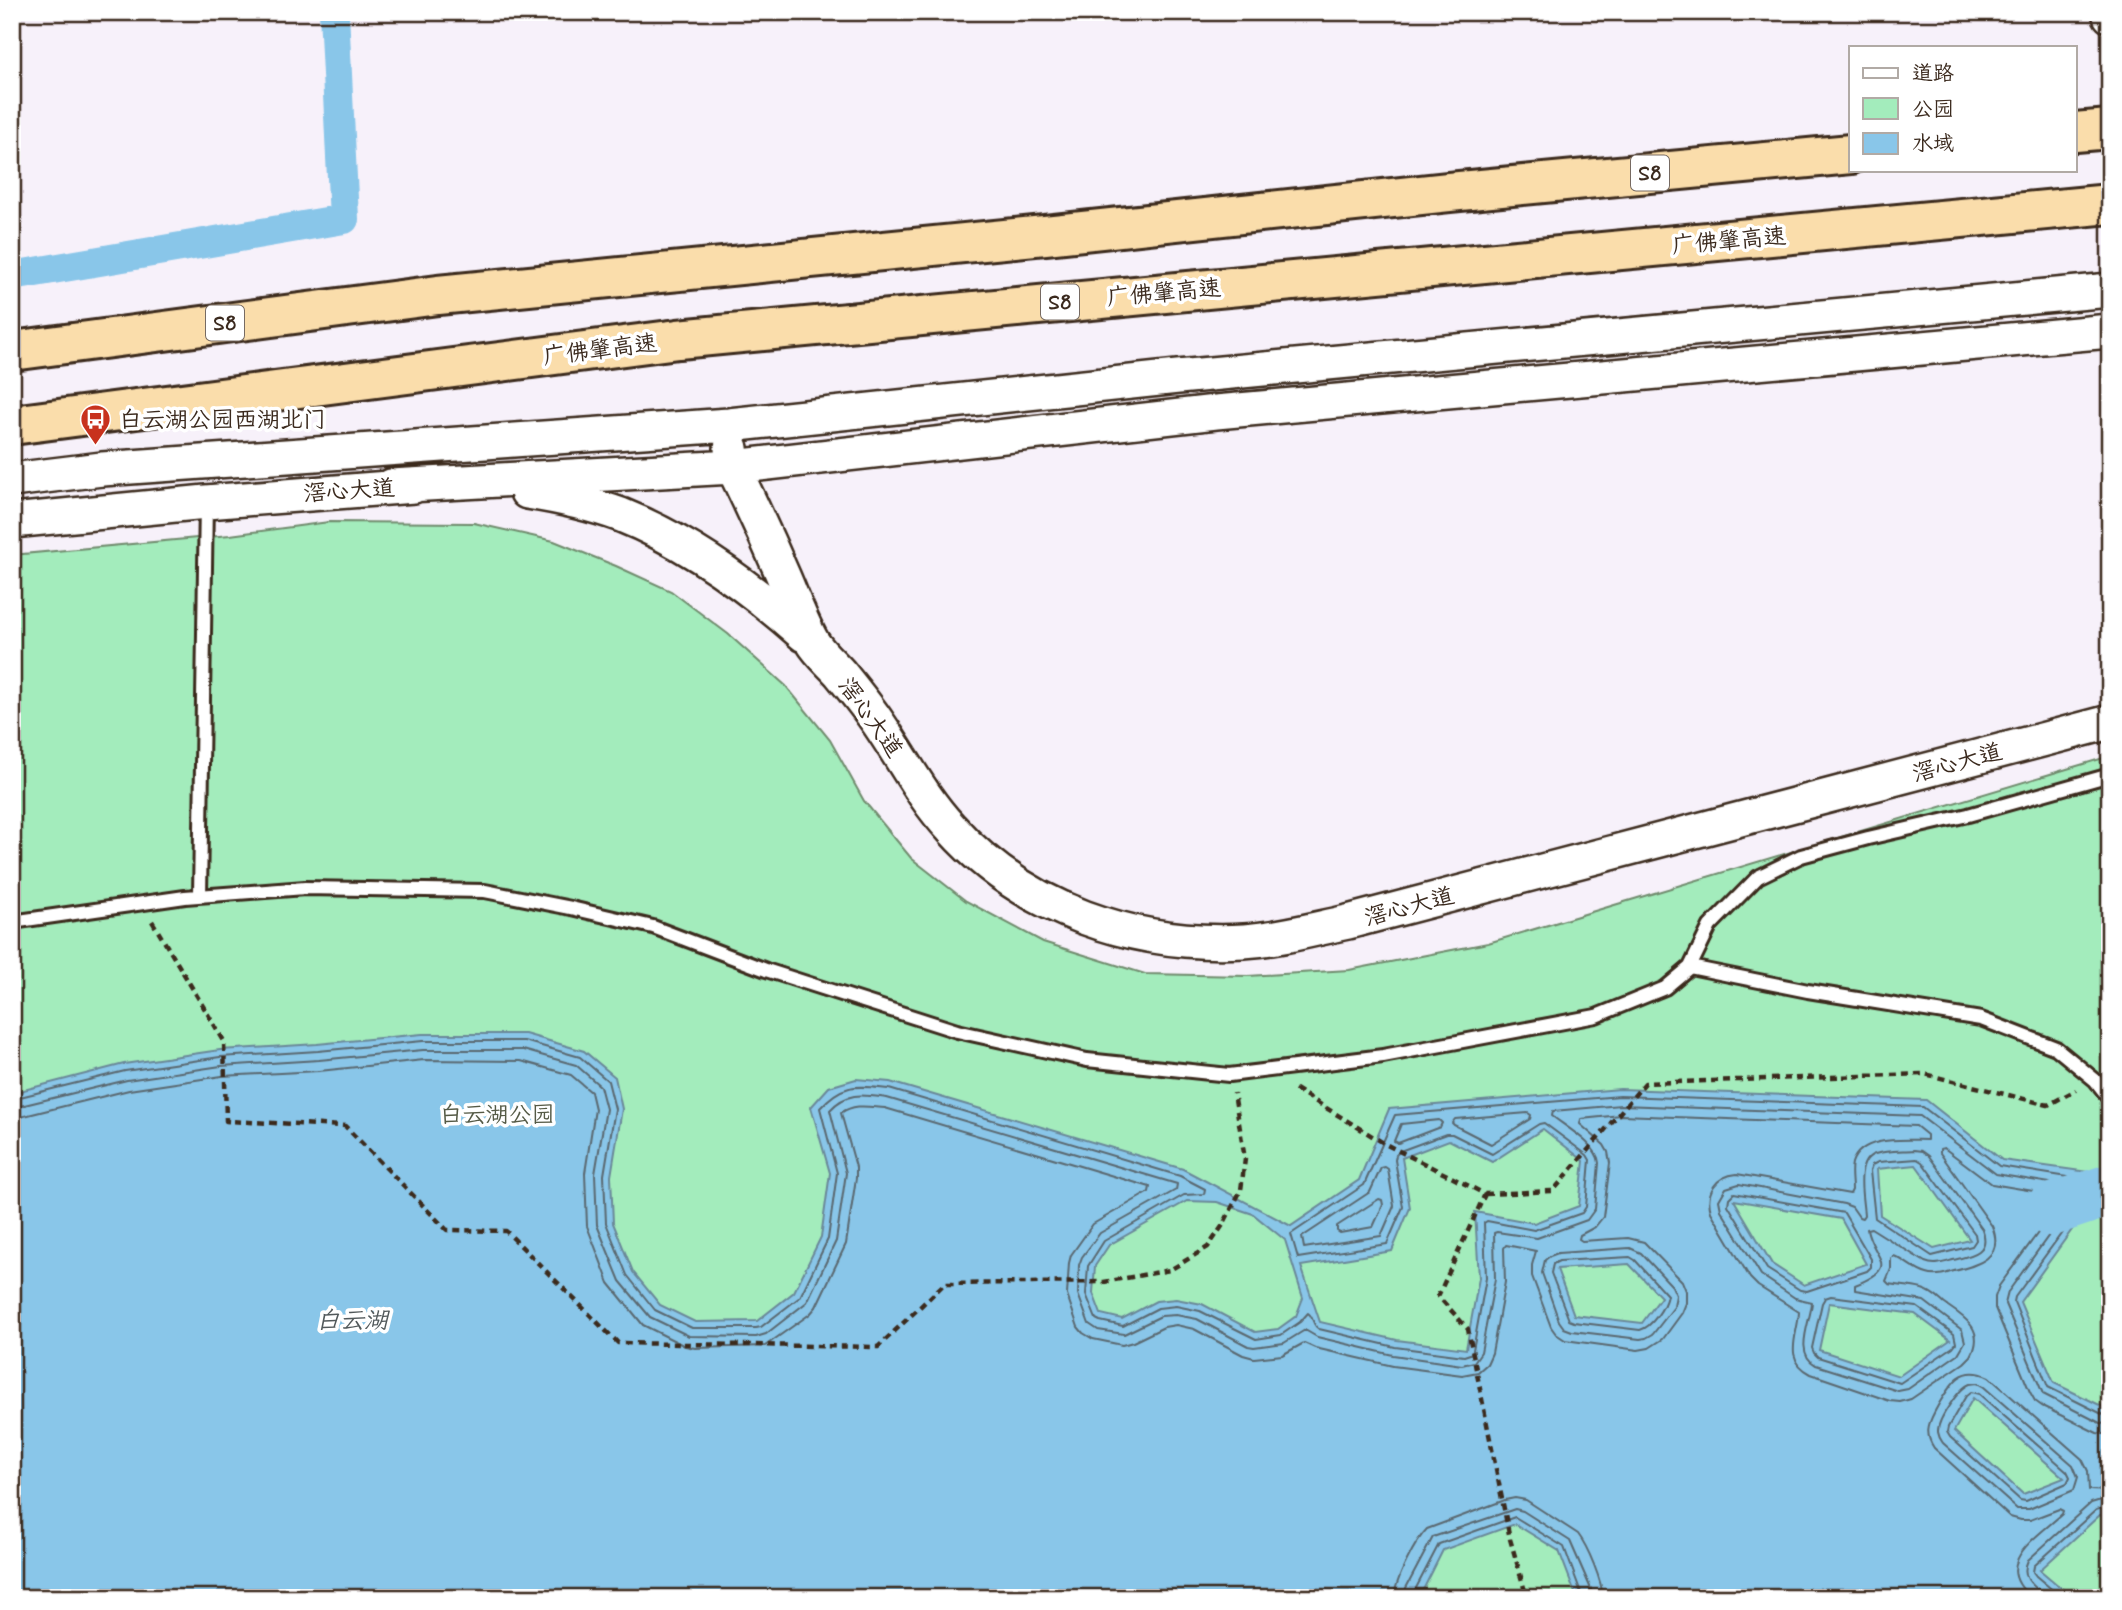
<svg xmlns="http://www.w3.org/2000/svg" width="2122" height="1610" font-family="Mynerve,'LXGW WenKai TC',sans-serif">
<rect width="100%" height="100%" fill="#f7f1fa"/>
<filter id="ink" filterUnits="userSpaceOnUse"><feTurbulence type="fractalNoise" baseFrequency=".0143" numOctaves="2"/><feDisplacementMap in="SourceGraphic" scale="14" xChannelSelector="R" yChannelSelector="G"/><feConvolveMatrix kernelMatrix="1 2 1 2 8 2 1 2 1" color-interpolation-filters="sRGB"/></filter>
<g filter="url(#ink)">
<path fill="#a3ecbc" stroke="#6f8b6d" stroke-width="2" d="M329,522L474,523L554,541L616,566L671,591L728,634L786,686L830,740L864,801L911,858L966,901L1043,942L1145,974L1248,976L1349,970L1488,943L2110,756V1598H12V555L230,535Z"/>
<path fill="#89c6e9" stroke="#6a8898" stroke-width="2" fill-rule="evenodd" d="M422,1034H525L584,1051L615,1077L622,1109L611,1176L613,1223L633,1272L660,1305L695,1322L757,1321L794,1292L821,1237L830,1173L811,1107L829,1087L856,1079L890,1082L1183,1169L1291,1226L1359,1180L1389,1109L1620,1089L1926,1100L2002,1160L2103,1174L2097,1195L2020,1302L2054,1383L2110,1410V1519L2100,1515L2040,1570L2073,1598H1577L1559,1551L1515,1524L1443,1550L1419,1598H12V1093L124,1064L220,1050L317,1044ZM1543,1129L1584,1161L1579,1206L1534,1223L1475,1212L1479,1278L1466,1349L1397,1340L1320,1322L1301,1266L1392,1251L1410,1208L1402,1158L1449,1140L1492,1162ZM1916,1165L1970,1240L1934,1249L1880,1215L1877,1169ZM1734,1200L1841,1219L1866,1264L1804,1285L1772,1264ZM1187,1201L1217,1202L1253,1214L1285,1240L1303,1298L1296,1316L1278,1329L1255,1332L1202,1304L1176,1299L1156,1301L1122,1319L1101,1314L1093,1293L1095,1266L1109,1245ZM1629,1264L1661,1297L1642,1323L1574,1315L1557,1269ZM1829,1303L1915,1314L1950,1340L1899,1376L1819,1350ZM1973,1398L2064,1478L2023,1494L1954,1431Z"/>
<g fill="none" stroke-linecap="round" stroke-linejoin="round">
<path stroke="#5a686f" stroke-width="2" d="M12,1099L125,1071L220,1057L318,1051L423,1041H524L580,1057L608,1081L615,1109L604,1175L606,1223L627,1275L655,1310L692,1328H756L761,1327L800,1297L828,1239L837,1173L820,1108C843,1082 857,1086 889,1089L1180,1176L1205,1189L1204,1194L1184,1195L1104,1241L1088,1266L1086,1294L1096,1319L1100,1321L1123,1326L1158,1308L1176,1306L1200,1311L1256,1339L1281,1335L1300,1322L1308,1313C1314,1317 1312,1326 1319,1329L1395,1347L1464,1356L1470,1354L1473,1350L1486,1278L1484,1223L1487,1221L1534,1230L1582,1213L1586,1207L1590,1160L1587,1155L1544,1123L1539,1124L1492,1154L1452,1134H1446L1400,1151L1396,1155L1395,1160L1403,1207L1387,1244L1298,1258L1291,1234L1364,1185L1395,1115L1620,1096L1923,1107L1999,1166L2093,1181L2091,1193L2015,1297L2014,1302L2048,1387L2104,1415L2110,1416
M12,1108L127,1080L221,1066L319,1060L423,1050H523L576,1065L600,1086L606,1109L595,1174L597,1225L620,1281L650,1317L689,1336L756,1337L766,1334L807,1302L836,1241L846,1173L830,1110C847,1091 864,1095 887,1098L1177,1184L1176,1190L1100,1233L1082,1257L1079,1265L1078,1294L1089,1324L1098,1330L1124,1334L1161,1316L1176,1315L1197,1319L1248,1346L1254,1347L1284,1343L1305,1330L1317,1337L1393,1355L1462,1365L1474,1362L1481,1352L1495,1279L1494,1233L1497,1232L1537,1238L1587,1220L1595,1209L1599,1163C1598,1145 1566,1127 1552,1116L1553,1111L1621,1105L1920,1116L1996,1174L2080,1188V1192L2008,1292L2005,1304L2043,1394L2100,1423L2110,1425
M1528,1113L1531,1115L1530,1119L1491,1144L1454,1125L1452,1123L1455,1119Z
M12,1119L129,1090L222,1076L319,1071L424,1060L521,1061L571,1075L591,1092L595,1109L585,1173L587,1226L609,1283L643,1325L685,1346L695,1348L765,1346L810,1314L816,1307L846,1244L856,1178V1167L841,1113C855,1103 869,1107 885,1108L1150,1187L1149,1192L1093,1224L1071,1255L1069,1263L1067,1295L1078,1327L1083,1333L1093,1339L1122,1345L1133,1342L1164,1327L1176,1325L1194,1329L1243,1355L1254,1358L1282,1355L1304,1343L1315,1348L1393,1366L1462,1375L1478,1372L1487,1364L1492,1353L1505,1282L1504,1248L1506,1245L1536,1251L1532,1265V1276L1551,1327L1556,1334L1565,1340L1638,1350L1649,1348L1663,1339L1682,1313L1686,1303V1291L1682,1281L1644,1242L1628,1238L1582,1241L1579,1239L1580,1235L1595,1227L1603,1217L1610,1163L1608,1152L1604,1145L1580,1124L1581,1119L1621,1115L1916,1126L1927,1135V1140C1904,1140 1861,1135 1852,1163C1850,1171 1852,1181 1852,1190L1850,1194L1737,1174C1716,1176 1705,1192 1711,1212L1750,1278L1758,1286L1799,1312C1798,1336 1782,1359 1811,1374L1890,1401L1900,1402L1911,1399L1964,1363L1971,1356C1986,1329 1964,1317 1945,1304C1938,1298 1931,1291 1922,1289C1911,1286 1900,1286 1889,1284L1886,1281L1891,1269V1258L1894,1256C1905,1260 1915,1271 1927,1274C1936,1277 1945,1274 1954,1271C1978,1265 2005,1258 1992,1226L1940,1153V1149L1944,1148L1992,1184L2062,1196V1200L1999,1286L1995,1297V1308L2030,1392L2035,1401L2042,1406L2097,1433L2110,1435
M1439,1120L1442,1123L1440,1127L1398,1143L1394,1141L1401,1124Z
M1914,1150L1922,1151L1929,1156L1982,1229C1992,1253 1970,1256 1953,1260C1943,1263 1935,1266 1925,1262L1871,1228L1867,1229C1873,1259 1902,1266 1855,1285V1290L1924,1301L1962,1330L1965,1342L1958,1354L1908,1389L1898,1391L1816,1365C1793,1353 1811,1321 1812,1302L1795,1298L1761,1275L1721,1210L1719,1200L1726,1188L1739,1184L1844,1204L1852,1207L1859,1217L1862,1218L1864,1215C1863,1199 1854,1160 1875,1154C1887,1150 1901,1151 1914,1150Z
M1917,1159L1922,1162L1975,1234L1976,1240L1972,1246L1932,1256L1875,1218L1870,1171L1872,1165L1878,1162Z
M1385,1167L1388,1169L1394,1206L1381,1236L1304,1248L1302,1237L1370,1192L1381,1168Z
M1734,1193L1844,1213L1871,1259V1267L1867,1271L1807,1291L1800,1290L1767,1269L1728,1205L1729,1198Z
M1379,1199L1382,1200L1383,1205L1373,1227L1340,1233L1337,1231V1226Z
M1630,1248L1641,1253L1672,1286L1676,1295L1674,1307L1653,1334L1646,1338L1640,1339L1572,1331L1564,1328L1559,1321L1542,1273L1545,1260L1550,1256L1558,1253Z
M1630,1257L1635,1260L1667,1295C1665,1307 1652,1327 1640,1330L1574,1322L1569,1320L1551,1273L1553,1264L1559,1261Z
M1831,1296L1917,1307L1954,1334L1956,1343L1953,1347L1900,1383L1818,1357L1814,1353L1812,1348L1822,1303L1825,1298Z
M1970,1384L1977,1383L1984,1387L2073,1465L2078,1477L2074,1490L2029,1509H2017L1943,1443C1940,1439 1939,1438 1938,1432C1937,1420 1959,1388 1970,1384Z
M1971,1392L1979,1394L2067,1471L2070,1477L2067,1483L2026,1501L2020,1500L1950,1437L1947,1432L1948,1427L1966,1396Z
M1394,1598C1395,1581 1415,1541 1427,1529L1505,1500L1515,1498L1526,1500L1578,1534C1588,1547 1602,1581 1603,1598
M1405,1598L1406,1588L1433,1537L1515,1509L1523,1511L1570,1541L1591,1589L1592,1598
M1414,1598V1592L1439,1544L1515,1517L1564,1547L1583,1598
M2032,1598C1990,1564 2036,1538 2062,1514L2063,1511L2059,1509L2030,1520H2021L2010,1517L1934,1448C1922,1431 1931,1418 1940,1402C1952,1382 1963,1364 1989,1377L2082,1459L2088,1471L2089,1490L2110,1491
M2048,1598C2035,1587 2019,1579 2028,1560L2091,1503L2101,1500L2110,1502
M2062,1598L2036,1576L2033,1572L2034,1566L2096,1510L2102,1508L2110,1512"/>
<path stroke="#89c6e9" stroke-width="30" d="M12,276L344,219L334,12"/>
<path stroke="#89c6e9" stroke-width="52" d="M2050,1210L2110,1190"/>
<defs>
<path id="lane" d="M200,896L206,502
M12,922L185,897L305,888L485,891L571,908L653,927L766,970L957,1031L1087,1060L1229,1075L1383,1056L1596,1016L1665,988L1690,967L1710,926L1758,877L1801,856L1868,838L1968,815L2110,775
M1690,967L1808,991L1981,1019L2056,1048L2095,1080L2110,1099"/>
<path id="secondary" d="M2109,12L2110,16
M731,448L733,467C751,504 768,541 784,578C793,599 801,621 812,641C819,653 831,663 840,673C853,689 867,706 879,724C903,759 922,797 951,828C1024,910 1136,947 1244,941C1279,939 1314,929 1348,922L2110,722
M12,480L102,469L729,425L1178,377L2110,290
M391,486L733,467L1216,412L2110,331
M527,492C559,497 591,504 621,515C689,542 750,587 804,635
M12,521L206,502L414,486"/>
<path id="highway" d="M2075,132L2110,129
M12,351L438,295L1045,235L1449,192L1851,154
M12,425L678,339L2110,204"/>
</defs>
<use href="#lane" stroke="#3b2a1e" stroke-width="18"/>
<use href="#secondary" stroke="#3b2a1e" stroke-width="38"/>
<use href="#highway" stroke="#3b2a1e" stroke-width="44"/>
<path stroke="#3b2a1e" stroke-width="4.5" stroke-dasharray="7 5" stroke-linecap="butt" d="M152,921L224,1041L226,1121L345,1126L447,1230L506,1231L618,1343L878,1347L944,1284L1104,1282L1170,1270L1208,1247L1223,1225L1241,1190L1245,1159L1234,1093
M1295,1089L1387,1145L1485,1194L1438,1296L1468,1329L1510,1539L1527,1598
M1485,1194L1553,1191L1645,1083L1925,1074L2048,1105L2076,1090"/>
<use href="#lane" stroke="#fff" stroke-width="12"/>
<use href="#secondary" stroke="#fff" stroke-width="33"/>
<use href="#highway" stroke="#faddab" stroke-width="38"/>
</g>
</g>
<defs>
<symbol id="bus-pin" viewBox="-11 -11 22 30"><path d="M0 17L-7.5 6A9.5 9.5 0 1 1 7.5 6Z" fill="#c8321e" stroke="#fff"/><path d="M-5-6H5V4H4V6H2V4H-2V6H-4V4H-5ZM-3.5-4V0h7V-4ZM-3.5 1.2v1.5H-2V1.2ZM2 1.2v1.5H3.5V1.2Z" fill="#fff"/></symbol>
</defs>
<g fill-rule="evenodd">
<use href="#bus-pin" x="78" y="402" width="35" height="47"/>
</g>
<g text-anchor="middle" stroke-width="7" stroke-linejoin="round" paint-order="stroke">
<g fill="#fff" stroke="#766a62" stroke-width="2">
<rect x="1631" y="155.5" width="38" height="35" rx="5"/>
<rect x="1041" y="284.5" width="38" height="35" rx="5"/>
<rect x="206" y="305.5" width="38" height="35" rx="5"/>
</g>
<g font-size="21" font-weight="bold" fill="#3b2a1e">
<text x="1650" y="180">S8</text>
<text x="1060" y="309">S8</text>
<text x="225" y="330">S8</text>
</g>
<g font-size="23" fill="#3b2a1e" stroke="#fff">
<text transform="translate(1729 240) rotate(-5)" y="8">广佛肇高速</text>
<text transform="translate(1164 292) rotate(-5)" y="8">广佛肇高速</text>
<text transform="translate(600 349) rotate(-7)" y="8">广佛肇高速</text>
<text transform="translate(349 490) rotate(-4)" y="8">滘心大道</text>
<text transform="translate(871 717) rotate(54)" y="8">滘心大道</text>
<text transform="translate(1957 762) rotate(-15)" y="8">滘心大道</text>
<text transform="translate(1409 906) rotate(-15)" y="8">滘心大道</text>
</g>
<g font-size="23" fill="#3b2a1e" stroke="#fff" text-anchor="start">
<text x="119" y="427">白云湖公园西湖北门</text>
</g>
<g font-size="23" fill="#555a46" stroke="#fff">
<text x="497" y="1122">白云湖公园</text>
</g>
<g font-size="24" font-style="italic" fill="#52595b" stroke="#fff">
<text x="352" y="1328">白云湖</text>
</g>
</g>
<rect width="2122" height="1610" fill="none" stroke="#fff" stroke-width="42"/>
<rect x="21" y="21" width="2080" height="1568" fill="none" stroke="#3b2a1e" stroke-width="2.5" filter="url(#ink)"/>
<rect x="1849" y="46" width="228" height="126" fill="#ffffff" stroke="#b1aaa5" stroke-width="2"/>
<rect x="1863" y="68" width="35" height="10" fill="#ffffff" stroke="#b1aaa5" stroke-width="2"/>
<text x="1912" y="80" font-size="21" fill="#3b2a1e">道路</text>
<rect x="1863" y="98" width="35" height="21" fill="#a3ecbc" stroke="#b1aaa5" stroke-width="2"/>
<text x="1912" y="116" font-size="21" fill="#3b2a1e">公园</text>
<rect x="1863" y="133" width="35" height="21" fill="#89c6e9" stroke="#b1aaa5" stroke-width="2"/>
<text x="1912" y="150" font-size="21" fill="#3b2a1e">水域</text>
</svg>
